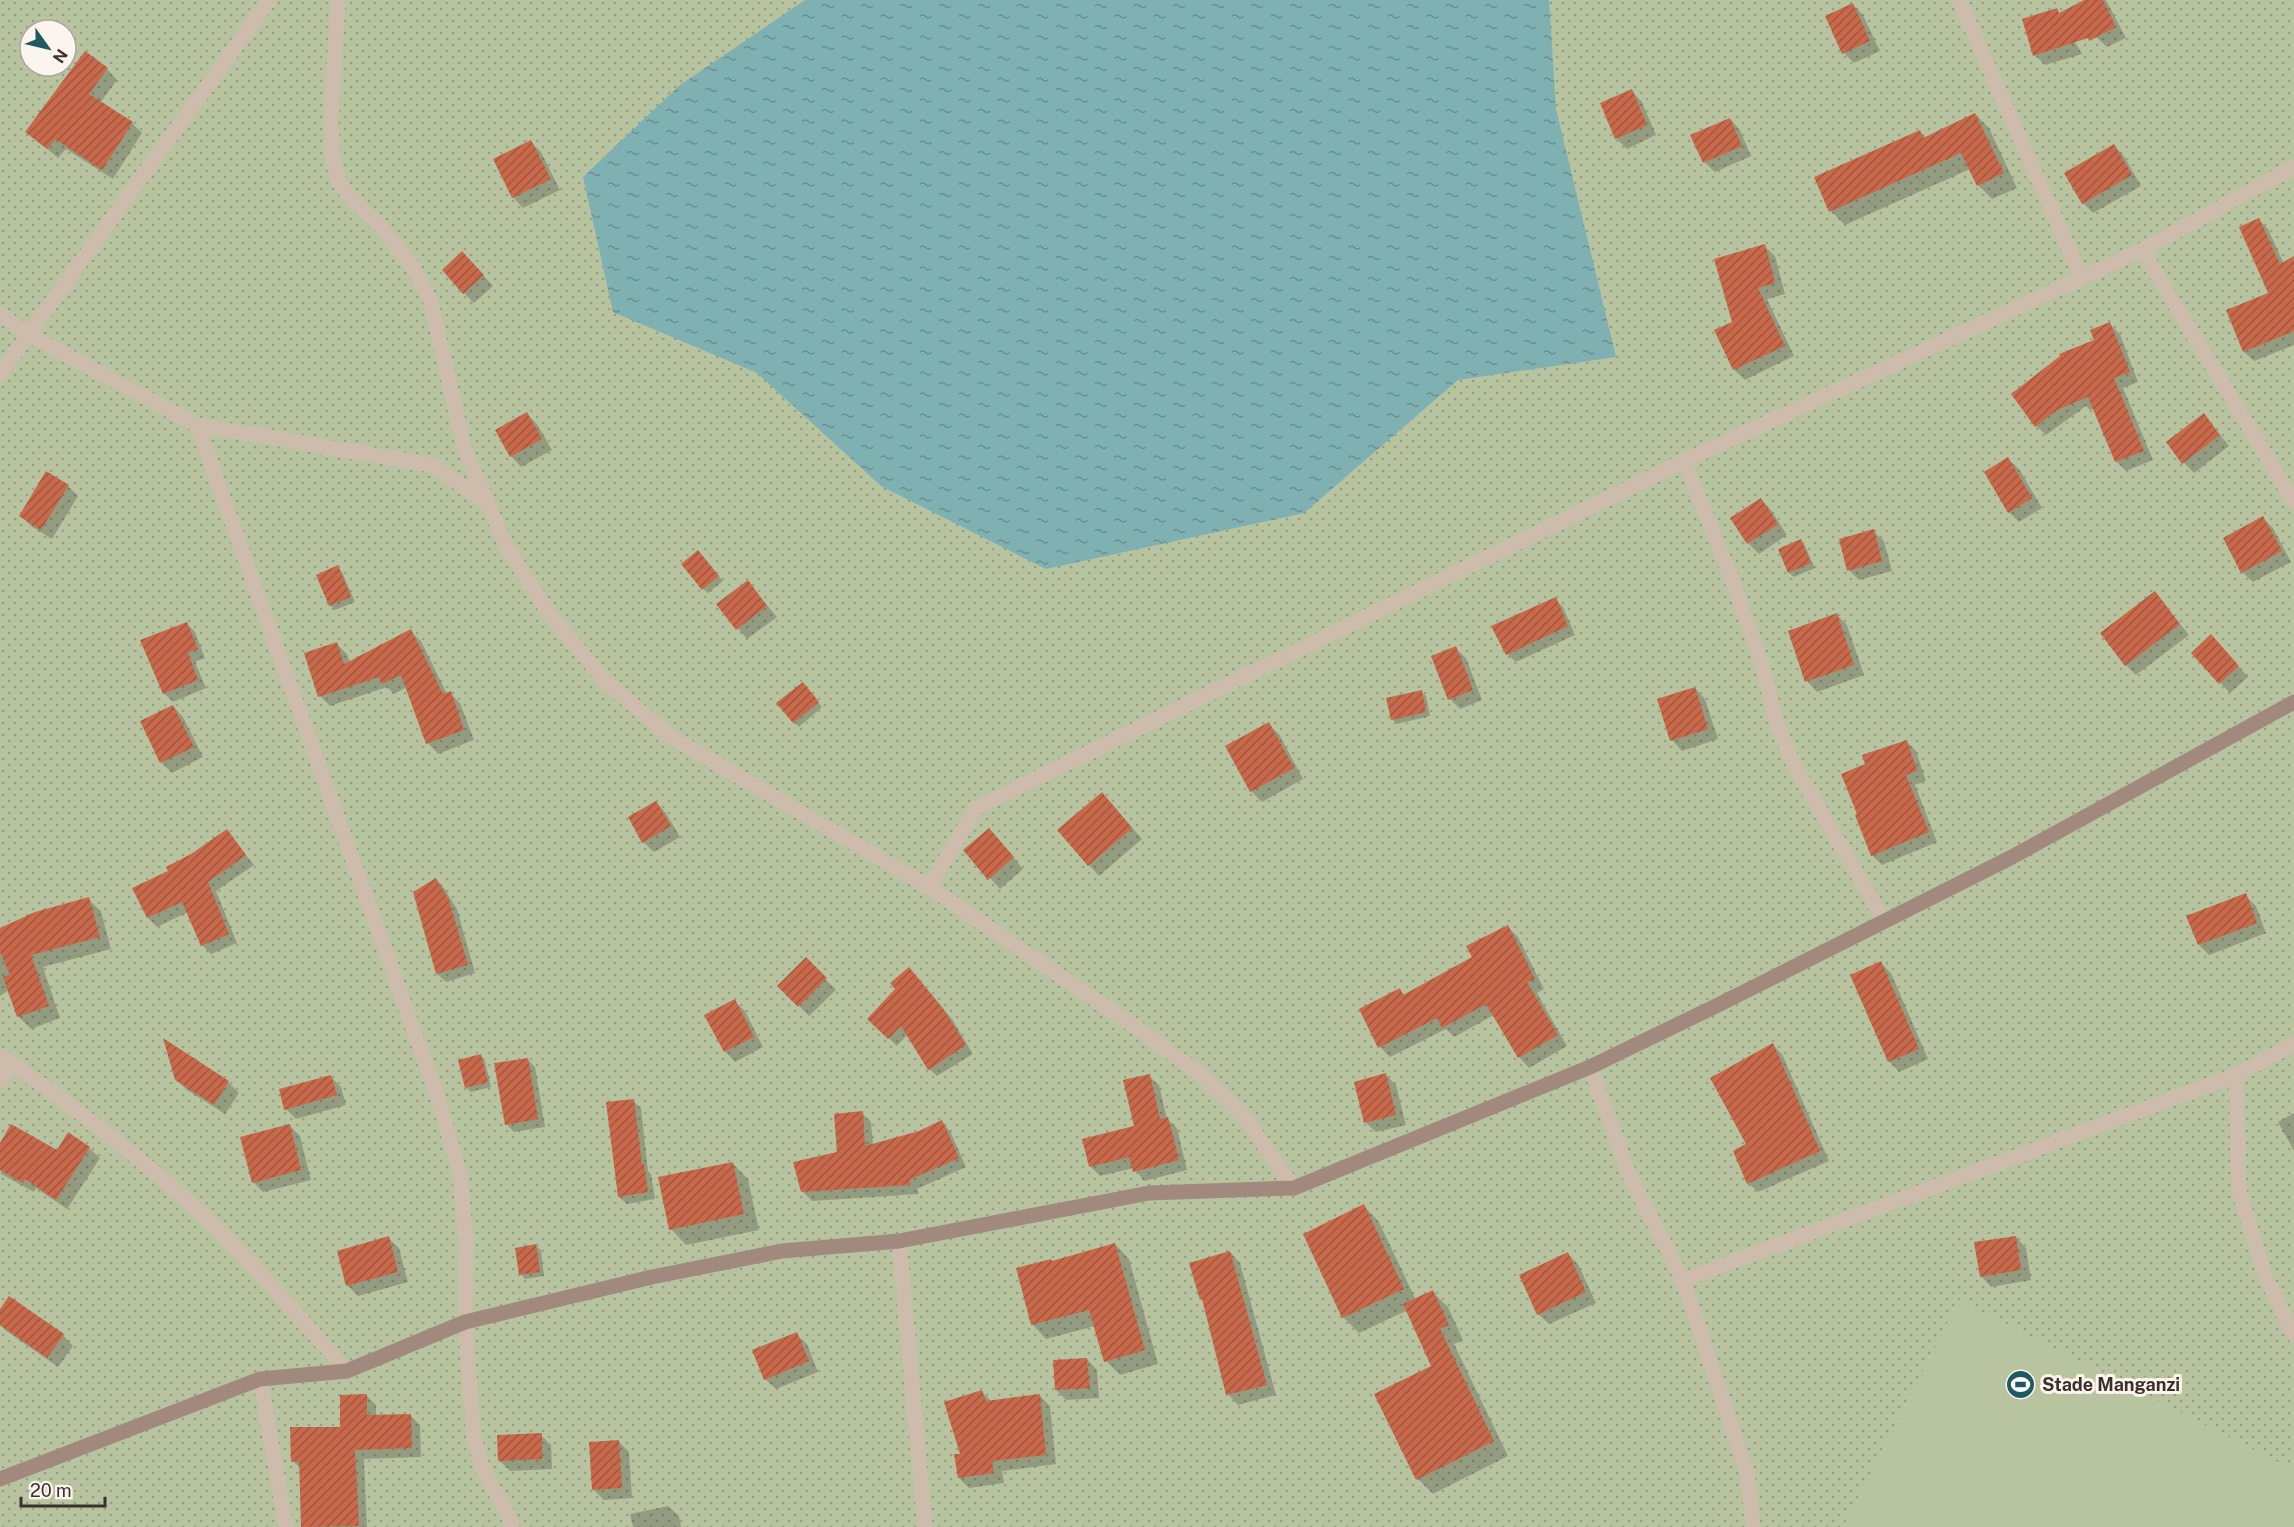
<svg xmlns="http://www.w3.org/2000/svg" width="2294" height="1527" font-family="'Public Sans',sans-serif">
<defs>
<pattern id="green-dots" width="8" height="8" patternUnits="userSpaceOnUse" patternTransform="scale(1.5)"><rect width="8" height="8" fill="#b8c4a0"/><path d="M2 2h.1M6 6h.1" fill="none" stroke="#97a083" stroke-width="1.8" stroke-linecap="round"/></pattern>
<pattern id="water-ripples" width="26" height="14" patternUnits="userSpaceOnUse" patternTransform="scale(1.5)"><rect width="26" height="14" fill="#7fb0b2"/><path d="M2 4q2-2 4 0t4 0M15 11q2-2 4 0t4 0" fill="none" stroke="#699091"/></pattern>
<pattern id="building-hatch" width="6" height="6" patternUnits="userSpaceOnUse" patternTransform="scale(1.5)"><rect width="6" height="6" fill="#c8694b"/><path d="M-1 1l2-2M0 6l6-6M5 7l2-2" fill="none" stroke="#a4573f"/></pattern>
</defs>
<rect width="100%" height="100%" fill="#f4ebe1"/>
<path fill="url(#green-dots)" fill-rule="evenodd" d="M0,0H2294V1527H0ZM30,30H66V66H30Z"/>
<path fill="#b8c4a0" d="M1959,1300L2294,1470V1527H1843Z"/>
<path fill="url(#water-ripples)" d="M805,0H1549L1556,109L1616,357L1458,380L1304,513L1046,569L881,486L757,373L613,312L583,177L680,85Z"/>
<path fill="#0003" d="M2084,0H2106L2126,38L2107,47L2096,37Z
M1853,5L1863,15L1880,51L1854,63L1844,53Z
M2063,22L2082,54L2045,65L2035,55Z
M107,69L117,80L100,103L132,123L142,133L113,179L66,149L58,158L27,132Z
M1632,91L1642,102L1656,135L1627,149L1616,138Z
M1975,114L1989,128L2017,188L1992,199L1978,185L1970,169L1845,225L1831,211L1920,132L1926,138Z
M1730,119L1740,130L1751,156L1715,172L1704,162Z
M531,142L541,152L560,190L523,208L513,197Z
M2114,146L2124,156L2141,186L2093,213L2083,203Z
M2259,220L2268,229L2284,264L2294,258V345L2254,361L2244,352L2270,293Z
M1764,246L1775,256L1785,294L1767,299L1794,356L1745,380L1734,370L1716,331L1734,322Z
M472,263L493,286L474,303L464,293Z
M2110,324L2120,334L2138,382L2123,388L2153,460L2126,471L2116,461L2094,408L2090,410L2086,406L2046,435L2036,426Z
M527,414L537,424L552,450L521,467L511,456Z
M2204,415L2229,446L2194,473L2184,463Z
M2008,459L2019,469L2042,508L2019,522L2009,512Z
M68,486L78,496L52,539L31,526L21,516Z
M1761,500L1771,510L1787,535L1759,554L1748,543L1732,518Z
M2263,518L2273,528L2291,562L2253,582L2242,572Z
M1873,531L1884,541L1892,571L1859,580L1849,570Z
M1801,541L1805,546L1815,568L1794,577L1789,573L1780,550Z
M703,557L723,581L708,593L703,589Z
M337,567L342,572L355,602L335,610L330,605Z
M748,582L777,617L747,639L718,605Z
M2155,593L2189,635L2136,675L2126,665Z
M1555,599L1563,607L1575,635L1516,662L1507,654Z
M1837,615L1847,625L1864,675L1817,692L1807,681Z
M187,624L195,632L205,658L195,662L206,688L173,702L164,693Z
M410,631L421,641L447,694L450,693L460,703L474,740L438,754L428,743L407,687L394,694L387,687L330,706L320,696L337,644L347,654L350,662Z
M2221,647L2248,677L2230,693L2193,653Z
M1455,648L1466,658L1482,700L1460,709L1450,699Z
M1695,688L1705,699L1718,739L1682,751L1672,740Z
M807,689L822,707L799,727L794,722Z
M1421,692L1426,696L1430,716L1397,724L1392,719Z
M173,706L183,717L203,757L172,773L161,762Z
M1268,724L1279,734L1303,779L1262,802L1252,792L1227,747Z
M1907,742L1916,751L1926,781L1915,785L1937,842L1882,865L1872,855L1859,815L1867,765Z
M656,802L666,813L680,837L654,852L643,842Z
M1112,804L1142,839L1099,876L1059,831Z
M227,831L254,865L216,891L237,943L211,954L202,945L188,912L157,927L148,918L134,889L170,872Z
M999,840L1023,869L1000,889L965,850Z
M436,880L444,888L457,909L475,973L446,982L437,974L415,893Z
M2245,895L2256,906L2266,933L2209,955L2199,945Z
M88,899L101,911L111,949L43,967L60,1018L31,1029L19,1017L9,990L0,996V929Z
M1507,926L1518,937L1544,989L1537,993L1567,1046L1529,1068L1519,1057L1494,1015L1454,1037L1446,1029L1390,1057L1380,1047L1399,990L1405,995L1474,957Z
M806,960L836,990L809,1016L780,986Z
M1881,963L1891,973L1928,1059L1899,1072L1889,1061Z
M917,977L952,1019L973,1054L937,1076L929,1069L908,1034L897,1046L869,1019Z
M734,1001L745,1011L763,1047L735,1062L725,1051Z
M166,1042L228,1082L239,1093L225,1114L187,1090L176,1079Z
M1773,1045L1782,1054L1829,1161L1758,1192L1748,1183L1749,1145Z
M480,1056L485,1061L491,1087L471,1092L466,1087Z
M527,1059L535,1067L545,1127L514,1132L506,1124Z
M1386,1075L1396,1085L1406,1125L1376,1132L1365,1122Z
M330,1076L341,1087L346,1105L296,1119L286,1109Z
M1149,1076L1159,1085L1167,1119L1177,1128L1187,1170L1144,1181L1134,1168L1100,1176L1090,1166L1136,1127Z
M633,1101L641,1108L648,1171L651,1174L655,1199L627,1204L619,1197Z
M862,1113L871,1122L873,1145L919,1132L942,1122L950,1131L966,1167L917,1189L919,1194L812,1201L803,1192L839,1153Z
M2294,1113V1151L2278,1122Z
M290,1126L300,1136L311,1180L263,1192L253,1182Z
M0,1146L58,1152L89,1148L100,1158L67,1209L36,1188L34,1192L1,1174Z
M732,1163L748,1179L759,1230L686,1245L671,1229Z
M1364,1206L1379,1222L1416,1300L1433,1292L1448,1307L1463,1340L1454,1344L1508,1456L1433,1494L1418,1479L1433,1367L1408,1310L1359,1333L1343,1317Z
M2016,1237L2026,1248L2031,1280L1991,1287L1981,1276Z
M388,1238L399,1248L408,1282L358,1296L348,1286L339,1252Z
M1115,1244L1129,1259L1158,1364L1120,1375L1106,1361L1095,1326L1046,1339L1032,1324L1053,1263Z
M536,1246L541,1250L544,1276L525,1279L521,1274Z
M1230,1252L1240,1263L1276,1395L1238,1405L1228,1394L1204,1302L1202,1299L1191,1264Z
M1568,1254L1578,1264L1596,1303L1549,1324L1538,1314Z
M0,1312L63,1335L73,1346L58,1367L5,1330L0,1325Z
M796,1334L807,1344L818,1372L776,1389L765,1379Z
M1087,1359L1097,1370L1099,1398L1066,1400L1056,1390Z
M982,1392L991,1401L1040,1396L1050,1406L1056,1464L1002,1471L1004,1483L969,1488L959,1478L962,1455Z
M367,1396L376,1405V1417L411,1416L420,1425L421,1457L364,1459L367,1527H303L301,1469L293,1461L342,1428Z
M541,1435L551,1445L552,1469L510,1471L499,1460Z
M618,1441L629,1452L632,1498L604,1500L594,1490Z
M668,1506L679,1516L681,1527H633L630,1514Z"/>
<path fill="url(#building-hatch)" d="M2084,0H2103L2116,27L2089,41L2088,38L2033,56L2022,19L2057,8L2059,13Z
M1853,3L1870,41L1842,54L1825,16Z
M85,51L108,68L89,94L133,122L102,170L55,139L47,149L25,132Z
M1632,89L1647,125L1615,139L1600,103Z
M1975,113L2004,173L1977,186L1961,153L1829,212L1814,177L1920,130L1923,138Z
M1730,118L1742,146L1703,163L1690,135Z
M531,140L551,179L512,198L493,159Z
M2114,144L2132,175L2082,204L2064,173Z
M2259,218L2280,264L2294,256V331L2243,352L2226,310L2268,293L2239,227Z
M1765,244L1775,283L1758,288L1785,346L1733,370L1714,330L1732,322L1714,259Z
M462,251L484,275L463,294L442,270Z
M2110,322L2130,372L2114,378L2144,451L2115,462L2088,397L2057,410L2035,427L2011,394L2060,356L2059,354L2094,340L2090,330Z
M527,412L542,439L510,457L495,430Z
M2204,413L2220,435L2182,464L2166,442Z
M2008,457L2032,498L2008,513L1984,472Z
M46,471L69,485L41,530L19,516Z
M1761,498L1778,524L1747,544L1730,518Z
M2263,516L2282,551L2241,573L2223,538Z
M1874,529L1882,561L1847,571L1839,539Z
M1801,539L1811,563L1788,573L1778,549Z
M698,550L719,576L702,590L681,564Z
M338,565L351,597L329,606L316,575Z
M748,580L767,606L736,630L716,604Z
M2155,591L2180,624L2125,666L2100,633Z
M1556,597L1568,626L1506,655L1491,626Z
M1837,613L1854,665L1805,682L1788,631Z
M187,622L198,649L188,653L198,680L163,694L140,640Z
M411,629L443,694L451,691L464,730L426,744L401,675L382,684L379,677L318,697L304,653L337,642L344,664Z
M2211,634L2239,666L2219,684L2191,653Z
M1456,646L1473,690L1448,700L1431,656Z
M803,682L819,702L793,723L776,703Z
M1695,687L1708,729L1670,741L1657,699Z
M1422,690L1426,712L1391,720L1386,698Z
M173,705L194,747L160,763L140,721Z
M1269,722L1294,768L1250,792L1225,746Z
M1907,740L1917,771L1906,775L1929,832L1871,856L1855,815L1857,814L1841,774L1865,764L1862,755Z
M1102,792L1132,828L1088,866L1057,830Z
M656,801L671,826L642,843L628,817Z
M989,828L1014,857L988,880L963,850Z
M227,829L246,855L208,882L229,934L201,946L182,902L147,918L132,888L168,871L166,867L191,854Z
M436,878L449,900L468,965L436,974L413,892Z
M2246,893L2257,923L2198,945L2186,916Z
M89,897L100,937L31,955L49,1006L17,1017L3,977L10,975L0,952V928L35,912Z
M1508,925L1535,979L1527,982L1558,1035L1518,1058L1486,1004L1442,1028L1437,1018L1378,1048L1359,1009L1400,988L1403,995L1472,957L1466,946Z
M806,957L827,978L798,1007L777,986Z
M1881,961L1919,1049L1888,1062L1850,975Z
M909,967L944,1010L966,1045L928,1070L901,1026L888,1039L867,1019L895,989L890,983Z
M735,999L754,1037L724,1052L704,1015Z
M163,1038L229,1081L214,1105L175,1080Z
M1773,1043L1820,1151L1747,1184L1733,1151L1746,1144L1710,1078Z
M481,1054L488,1082L465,1088L458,1060Z
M528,1058L538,1119L505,1125L494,1063Z
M1386,1073L1396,1115L1364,1123L1354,1082Z
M1150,1074L1160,1119L1168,1117L1179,1160L1133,1172L1129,1157L1089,1167L1082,1139L1134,1126L1123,1080Z
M331,1075L337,1095L284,1110L279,1089Z
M634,1099L642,1165L644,1164L648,1192L618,1197L606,1102Z
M863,1111L865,1146L919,1131L942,1120L959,1158L909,1180L911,1185L801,1192L793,1162L837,1152L834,1114Z
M11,1124L57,1150L68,1132L90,1147L56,1200L25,1179L23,1183L0,1170V1143Z
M290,1124L301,1170L252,1183L240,1137Z
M733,1162L744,1214L669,1230L658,1177Z
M1364,1204L1404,1289L1342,1318L1303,1234Z
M389,1236L398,1272L346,1286L337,1251Z
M2016,1236L2021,1270L1980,1277L1974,1242Z
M1115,1243L1145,1350L1104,1362L1089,1310L1031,1325L1016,1268L1051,1259L1052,1261Z
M536,1244L540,1272L519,1275L515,1248Z
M1230,1251L1267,1385L1226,1395L1202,1299L1200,1300L1189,1263Z
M1568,1252L1586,1292L1537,1315L1519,1275Z
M1433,1290L1449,1325L1440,1329L1494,1441L1416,1480L1374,1394L1431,1366L1403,1304Z
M9,1296L64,1334L47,1358L0,1325V1309Z
M797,1332L809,1361L764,1380L752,1350Z
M1087,1358L1090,1388L1055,1390L1053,1360Z
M982,1390L986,1401L1040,1394L1046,1455L992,1461L994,1473L958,1478L954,1454H960L944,1402Z
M367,1394V1415L411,1414L412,1448L355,1450L359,1526L301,1527L299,1461L291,1462L290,1427H340V1395Z
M542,1433V1459L498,1461L497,1435Z
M619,1440L622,1488L592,1490L589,1442Z"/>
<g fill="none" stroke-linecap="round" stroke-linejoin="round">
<path stroke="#cdbbac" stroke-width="15" d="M338,0L331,120L333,162L340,184L352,199L380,226L412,266L431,302L464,448L506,546L550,615L606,682L671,737L929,887L1140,1030L1201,1075L1242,1114L1294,1188
M1959,0L2082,279
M2142,250L2294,502
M0,314L29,335L197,425L432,465L486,502
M0,374L269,0
M197,425L438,1098L460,1175L466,1241L465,1322L474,1439L483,1470L507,1513L512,1527
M1684,461L1731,577L1762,665L1777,724L1795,767L1885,922
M929,887L976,808L1684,461L2142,250L2294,167
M0,1055C57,1095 114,1137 167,1183C233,1239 290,1307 347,1371
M1590,1067L1629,1174L1683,1280L1747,1473L1753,1527
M2236,1075L2239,1191L2266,1278L2294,1335
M0,1081L12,1064
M899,1241L925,1527
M1683,1280L2236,1075L2294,1044
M260,1379L286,1527"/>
<path stroke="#a18a7d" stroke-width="15" d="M0,1479L260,1379L347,1371L465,1322L652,1277L782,1251L899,1241L1149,1193L1294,1188L1590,1067L1716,1006L2012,857L2294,702"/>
</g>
<defs>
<symbol id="stadium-disc" viewBox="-11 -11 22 22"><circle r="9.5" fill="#1f5a5e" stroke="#fbf5ee"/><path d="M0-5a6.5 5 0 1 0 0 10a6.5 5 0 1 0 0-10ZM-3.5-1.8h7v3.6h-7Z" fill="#fff"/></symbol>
</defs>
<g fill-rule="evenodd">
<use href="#stadium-disc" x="2004" y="1368" width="33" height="33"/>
</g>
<g text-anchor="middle" stroke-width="6" stroke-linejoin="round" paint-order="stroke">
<g font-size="18" font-weight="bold" fill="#3b302b" stroke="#fbf5ee" text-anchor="start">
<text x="2042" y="1391">Stade Manganzi</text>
</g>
</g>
<g transform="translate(48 48) rotate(124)"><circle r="28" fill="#fbf5ee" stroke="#aea6a0" stroke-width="1.5"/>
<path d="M0-4.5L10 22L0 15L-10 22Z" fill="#1f5a5e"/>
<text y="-9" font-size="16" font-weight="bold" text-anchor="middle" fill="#3b302b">N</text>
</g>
<path d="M21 1497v9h84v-9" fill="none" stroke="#3b302b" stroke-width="3"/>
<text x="30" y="1497" font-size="18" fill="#3b302b" stroke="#fbf5ee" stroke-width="4.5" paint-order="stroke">20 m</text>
</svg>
